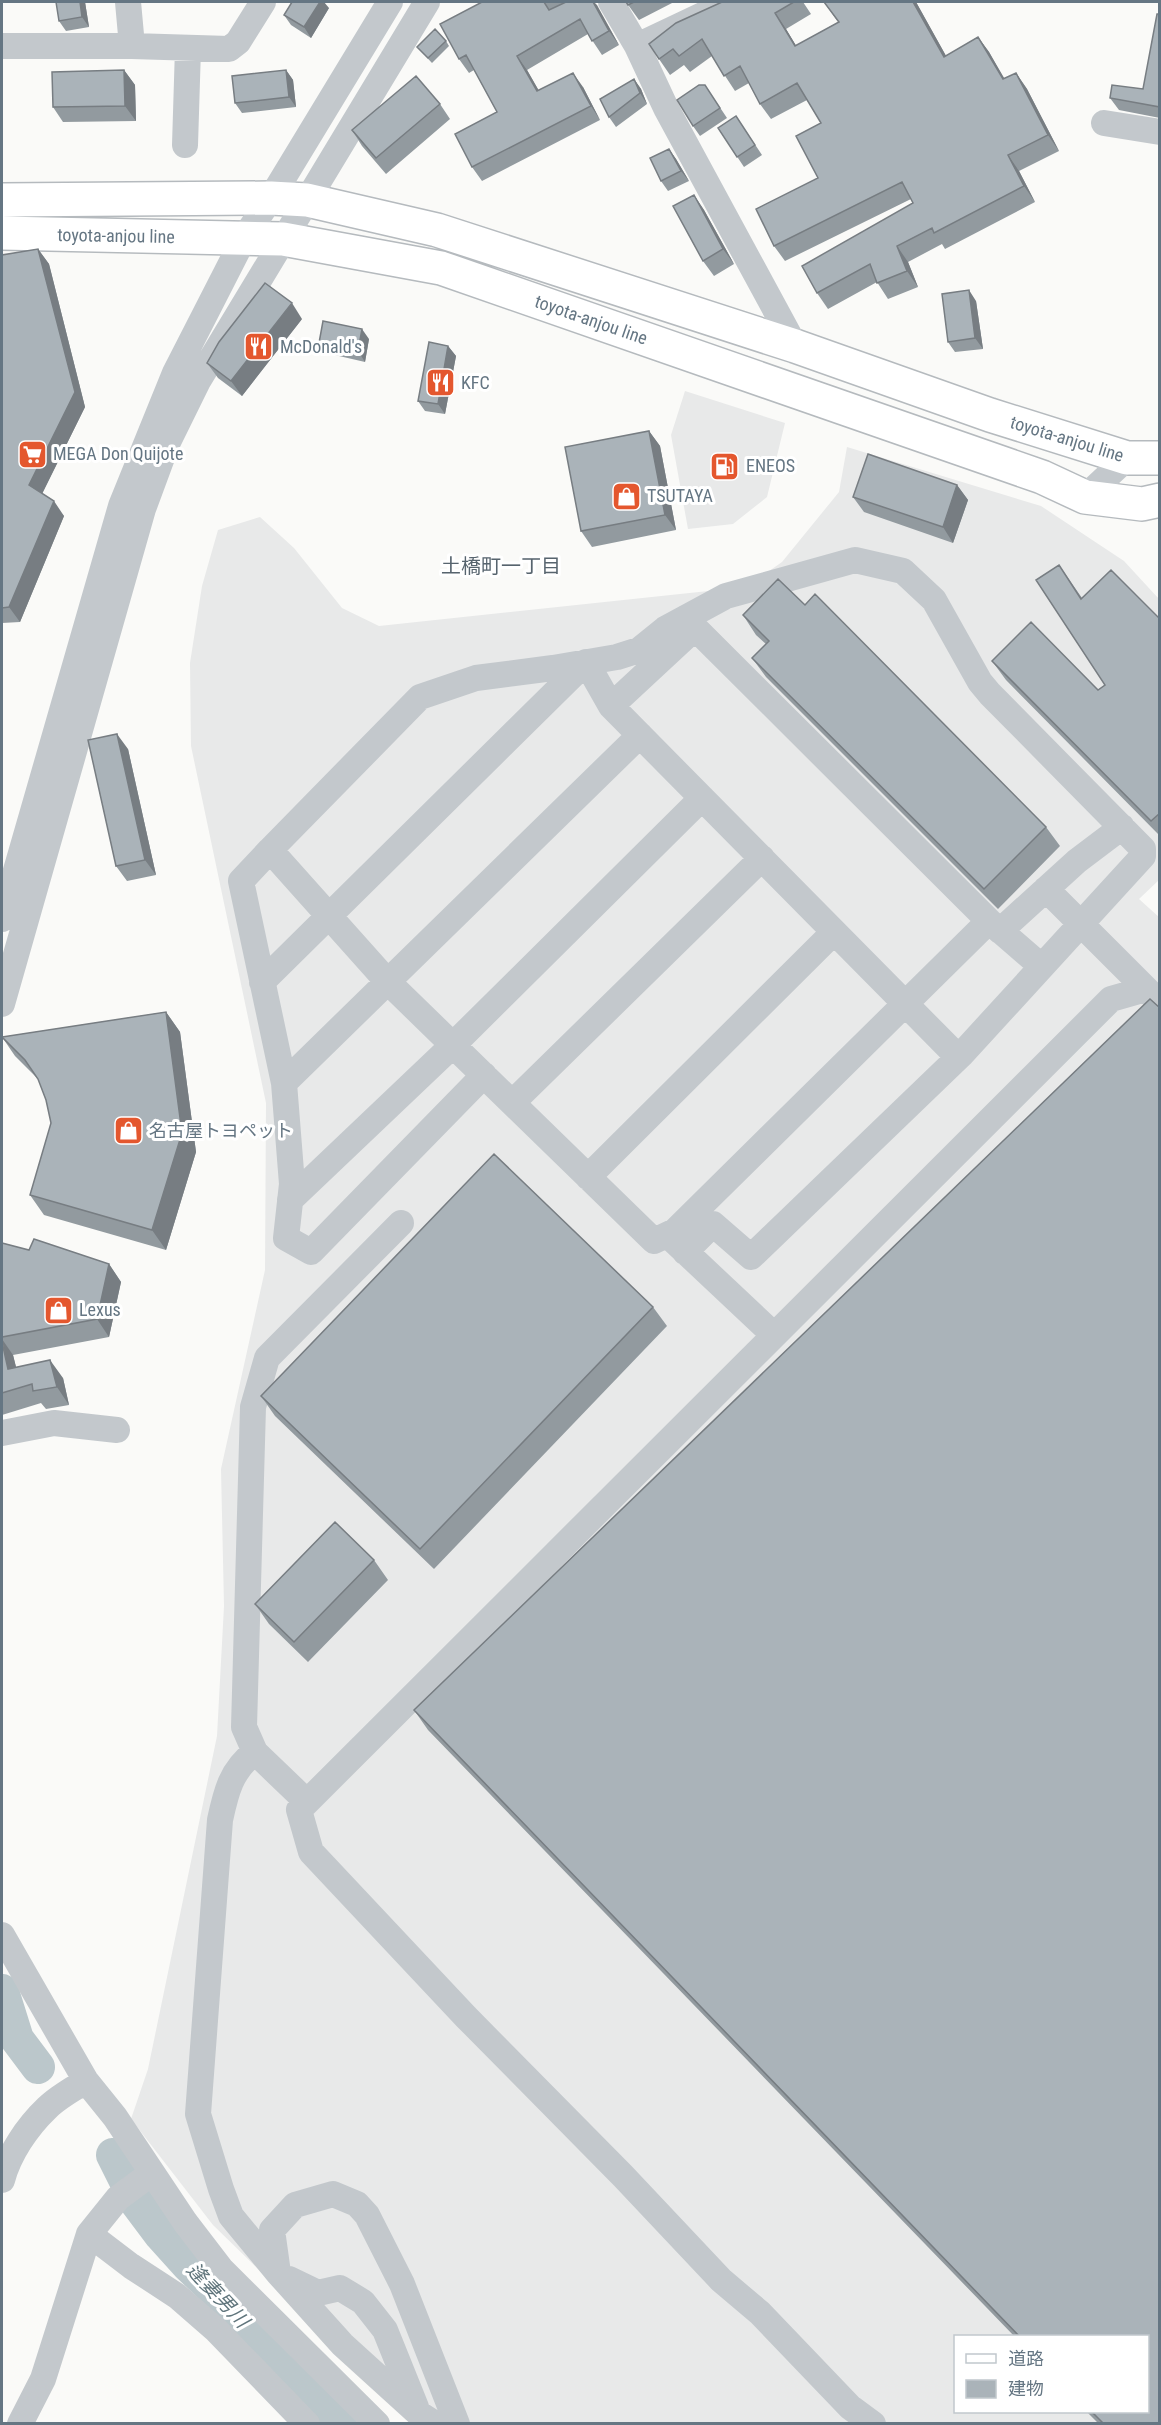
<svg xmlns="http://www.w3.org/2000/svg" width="1161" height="2425" font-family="'Roboto Condensed','Noto Sans JP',sans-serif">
<rect width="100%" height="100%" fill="#fafaf8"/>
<path fill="#e8e9e9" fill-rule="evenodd" d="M685,391L785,423L767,497L733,524L688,529L671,435Z
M847,447L1041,506L1124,561L1159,599V880L1139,899L1160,918L1159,2423H416L213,2225L131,2119L148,2069L217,1736L224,1606L221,1469L265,1270L266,1103L191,746L190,663L202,586L218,530L260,517L294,548L342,608L379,626L746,587L782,562L839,492ZM956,2336H1148V2412H956Z"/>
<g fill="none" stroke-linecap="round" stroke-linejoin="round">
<path stroke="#bbc7cb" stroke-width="34" d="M2,1991L17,2039L38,2067
M113,2155L137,2203L161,2235L188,2265L245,2319L340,2424"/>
<defs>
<path id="major" d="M2,200L271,198L307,200L437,230L795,346L990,415L1127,458H1160
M2,233L283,239L441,268L1042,477L1085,497L1142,504L1160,500"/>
</defs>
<use href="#major" stroke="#b5babe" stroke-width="36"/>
<path stroke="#c3c8cc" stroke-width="26" d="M611,2L637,46
M730,2L637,46L666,108L795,346
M2,46H132L128,2
M132,46L229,49L238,42L263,2
M1104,123L1160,132
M185,145L188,48
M1085,497L1127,458
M695,628L611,706L958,1057
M270,850L241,881L284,1083L292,1184L286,1238L311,1252L484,1075
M1046,889L1160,1003
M2,919L121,506L175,373L244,238L271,198L390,2
M989,921L1041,966
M1000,931L1077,861L1122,827
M262,982L586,662L611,706
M2,1004L143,509L167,444L198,381L427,2
M284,1083L640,735
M512,1103L762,858
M588,1177L834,932
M290,1200L453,1045L702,798
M401,1223L267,1358L253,1407L244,1727L255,1752C231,1770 226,1792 220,1820L198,2114L221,2189L231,2216L278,2273L342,2344L418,2413L435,2424
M674,1241L774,1335
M685,1252L713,1224L751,1257L961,1055L1143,856V849L990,694L980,682L934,600L903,571L855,560L726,596L665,629L639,650L617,657L553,668L476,678L420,697L270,850L387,981L654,1241L675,1231L989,921L685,618
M2,1433L54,1423L117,1430
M255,1752L307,1802
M2,1935L86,2081L115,2117L185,2222L221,2269L377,2424
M2,2180C9,2154 27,2127 47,2108C58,2097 73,2089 86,2081
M89,2234L131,2266L177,2296L216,2330L307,2424
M278,2273L272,2230L295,2205L333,2194L357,2204L367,2215L402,2284L457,2424
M289,2279L318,2293L340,2288L363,2302L385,2330L416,2407
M20,2424L43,2379L89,2234L118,2198L152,2173
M873,2424L850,2407L760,2313L721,2280L623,2176L466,2017L311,1852L299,1810L1111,999L1146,989"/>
<use href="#major" stroke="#fff" stroke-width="33"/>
</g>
<path fill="#929a9f" d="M85,2L89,27L66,31L59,21Z
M482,2H594L619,45L602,55L588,34L527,70L539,91L583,87L600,120L482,181L472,167L497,112L474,70L469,73L459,59Z
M626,2H674L639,20Z
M722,2H803L811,14L786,29L796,46L838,22L824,2H916L946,56L978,37L989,52L1004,79L1016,73L1027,89L1059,151L1019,171L1035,202L945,249L942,244L908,262L918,287L888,299L877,282L828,309L817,293L913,203L911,199L785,261L774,246L818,178L821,123L807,100L771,119L760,104L749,83L735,91L712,56L690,72L684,65L670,75L659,59Z
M329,8L311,38L291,25L284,15Z
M1160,14V118L1119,110L1110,98L1143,89Z
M446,41L449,46L432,63L417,47Z
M124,70L135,85L136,121L63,122L53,107Z
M286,70L293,80L296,107L242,113L235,103Z
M634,79L641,89L647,104L616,127L609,117Z
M705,85L727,118L700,136L693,126Z
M440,104L450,119L386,174L362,146L352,130Z
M736,116L762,155L744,167L718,128Z
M669,149L676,159L689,181L668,191L661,181Z
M694,195L704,210L734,264L714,276L703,261Z
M38,249L49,264L85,407L42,494L64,516L20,622L2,623V255Z
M976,301L983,349L955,352L948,342Z
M302,319L242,396L218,378L207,363Z
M369,339L365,362L326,353L319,343Z
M448,346L456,356L445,414L425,411L418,401Z
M649,431L660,446L676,530L592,547L581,531Z
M957,485L968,500L953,543L864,512L853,497Z
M1059,565L1082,598L1160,619V836L1006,680L992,661L1098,690L1105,685Z
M805,605L1046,827L1060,846L998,909L766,677L752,658L766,644L756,635L743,615Z
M128,749L156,875L127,881L116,866Z
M1150,999L1160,1008V2424H1099L1087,2412H1148V2337H1015L428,1730L414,1710Z
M166,1012L180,1032L196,1152L166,1250L44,1215L30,1195L51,1123L46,1100L39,1080L15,1056L2,1037Z
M2,1243L29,1250L109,1264L121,1282L109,1337L13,1355L16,1367L63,1378L69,1405L46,1409L41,1403L2,1415Z
M653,1307L667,1326L434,1569L275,1416L261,1396Z
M374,1560L388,1580L308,1662L269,1624L255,1604Z"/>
<path fill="#777d82" d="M80,2H85L89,27L82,17Z
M320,2H324L329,8L311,38L304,27Z
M593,2H594L597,5L619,45L609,31Z
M913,2H916L955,72L944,57Z
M775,13L786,29L806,62L795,46Z
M978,37L989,52L1014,95L1003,79Z
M517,56L527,70L547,105L537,91Z
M124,70L135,85L136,121L125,106Z
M286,70L293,80L296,107L289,97Z
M573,73L583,87L600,120L591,106Z
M1016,73L1027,89L1059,151L1048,135Z
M634,79L641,89L647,104L640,93Z
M669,149L676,159L689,181L681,171Z
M1008,155L1019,171L1035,202L1024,186Z
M694,195L704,210L734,264L723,249Z
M897,246L908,262L918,287L907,271Z
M38,249L49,264L85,407L39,500L29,485Z
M969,290L976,301L983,349L975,338Z
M292,303L302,319L242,396L231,381Z
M362,329L369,339L365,362L358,351Z
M448,346L456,356L445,414L438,404Z
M649,431L660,446L676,530L665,515Z
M957,485L968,500L953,543L943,527Z
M54,501L64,516L20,622L9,607Z
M117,734L128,749L156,875L145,860Z
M166,1012L180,1032L196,1152L166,1250L152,1230Z
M109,1264L121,1282L109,1337L97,1319Z
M2,1339L13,1355L21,1387L8,1369Z
M50,1360L63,1378L69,1405L57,1387Z"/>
<path fill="#aab3b9" stroke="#777d82" stroke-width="1.5" d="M56,2H80L82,17L59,21Z
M292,2H320L304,27L284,15Z
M482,2H544L549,10L566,2H593L609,31L592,41L580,19L517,56L537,91L573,73L591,106L472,167L455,134L497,112L466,55L459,59L440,24Z
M626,2H634L628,5Z
M722,2H794L775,13L795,46L839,22L824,2H913L944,57L978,37L1003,79L1016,73L1048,135L1008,155L1024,186L934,233L932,228L897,246L907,271L877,283L870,264L817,293L802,266L913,203L902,182L774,246L756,209L818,178L796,136L821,123L797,83L760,104L740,66L724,76L702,39L679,56L673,49L659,59L649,44L676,23Z
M1157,14H1160V107L1110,98L1112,85L1143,89Z
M435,29L446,41L428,58L417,47Z
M124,70L125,106L53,107L52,72Z
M286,70L289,97L235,103L232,76Z
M416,76L440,104L376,158L352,130Z
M634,79L640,93L609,117L600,99Z
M699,85H705L720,108L693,126L677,100Z
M736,116L755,145L737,157L718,128Z
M669,149L681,171L661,181L650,158Z
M694,195L723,249L703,261L673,206Z
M38,249L75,392L29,485L54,501L9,607L2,608V255Z
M265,283L292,303L231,381L207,363L219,342Z
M969,290L975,338L948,342L942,294Z
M323,321L362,329L358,351L319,343Z
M429,342L448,346L438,404L418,401Z
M649,431L665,515L581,531L565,447Z
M868,454L957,485L943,527L853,497Z
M1059,565L1081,599L1111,570L1160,619V813L1151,821L992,661L1031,622L1098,690L1105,685L1036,580Z
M778,579L805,605L815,594L1046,827L984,889L752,658L769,641L743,615Z
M117,734L145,860L116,866L88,740Z
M1150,999L1160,1008V2424H1104L1092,2412H1148V2337H1020L414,1710Z
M166,1012L182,1133L152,1230L30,1195L51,1123L46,1100L38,1079L25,1060L2,1037Z
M494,1154L653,1307L420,1549L261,1396Z
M34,1239L109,1264L97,1319L2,1337V1243L29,1250Z
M2,1342L8,1369L50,1360L57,1387L33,1391L32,1384L2,1393Z
M335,1522L374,1560L294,1642L255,1604Z"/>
<defs>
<symbol id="restaurant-square" viewBox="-11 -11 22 22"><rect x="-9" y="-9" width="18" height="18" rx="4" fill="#e4572e" stroke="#fff"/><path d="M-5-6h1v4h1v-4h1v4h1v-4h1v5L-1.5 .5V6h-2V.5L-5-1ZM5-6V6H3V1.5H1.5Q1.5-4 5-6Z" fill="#fff"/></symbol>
<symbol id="supermarket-square" viewBox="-11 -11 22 22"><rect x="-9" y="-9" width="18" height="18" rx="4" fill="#e4572e" stroke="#fff"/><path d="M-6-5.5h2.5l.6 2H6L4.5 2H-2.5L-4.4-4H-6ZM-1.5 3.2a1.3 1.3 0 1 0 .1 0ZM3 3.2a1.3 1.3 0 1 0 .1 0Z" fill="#fff"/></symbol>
<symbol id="fuel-square" viewBox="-11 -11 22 22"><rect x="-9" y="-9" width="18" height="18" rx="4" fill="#e4572e" stroke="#fff"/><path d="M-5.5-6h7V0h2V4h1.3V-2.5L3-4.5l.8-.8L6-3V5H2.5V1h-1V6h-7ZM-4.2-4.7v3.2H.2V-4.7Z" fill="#fff"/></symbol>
<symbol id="shop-square" viewBox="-11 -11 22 22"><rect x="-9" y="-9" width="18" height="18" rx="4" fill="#e4572e" stroke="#fff"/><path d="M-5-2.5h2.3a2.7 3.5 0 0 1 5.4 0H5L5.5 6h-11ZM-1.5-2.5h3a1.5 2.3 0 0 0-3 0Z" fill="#fff"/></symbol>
</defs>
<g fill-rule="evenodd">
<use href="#restaurant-square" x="242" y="330" width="33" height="33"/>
<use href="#restaurant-square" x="424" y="366" width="33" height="33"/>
<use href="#supermarket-square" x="16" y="438" width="33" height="33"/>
<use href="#fuel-square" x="708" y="450" width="33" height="33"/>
<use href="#shop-square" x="610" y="480" width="33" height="33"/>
<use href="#shop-square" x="112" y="1114" width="33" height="33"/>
<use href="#shop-square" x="42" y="1294" width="33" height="33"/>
</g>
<g text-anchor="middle" stroke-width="6" stroke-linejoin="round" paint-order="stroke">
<g font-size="18" fill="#657683" stroke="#fff">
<text transform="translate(116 236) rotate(1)" y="6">toyota-anjou line</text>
<text transform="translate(591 320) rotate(19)" y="6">toyota-anjou line</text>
<text transform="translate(1067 439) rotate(17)" y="6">toyota-anjou line</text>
</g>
<g font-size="18" fill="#657683" stroke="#fff" text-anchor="start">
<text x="280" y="353">McDonald's</text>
<text x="461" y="389">KFC</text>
<text x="53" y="460">MEGA Don Quijote</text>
<text x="746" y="472">ENEOS</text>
<text x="647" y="502">TSUTAYA</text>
<text x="149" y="1137">名古屋トヨペット</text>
<text x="79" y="1316">Lexus</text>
</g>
<g font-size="20" fill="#57646e" stroke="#fff">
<text x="501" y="573">土橋町一丁目</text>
</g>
<g font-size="20" font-style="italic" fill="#60757c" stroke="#fff">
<text transform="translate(218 2295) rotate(47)" y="7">逢妻男川</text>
</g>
</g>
<rect width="1161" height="2425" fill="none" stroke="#657683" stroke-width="6"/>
<rect x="954" y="2335" width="195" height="78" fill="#ffffff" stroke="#c1c8cd" stroke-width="1.5"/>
<rect x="966" y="2354" width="30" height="9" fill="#ffffff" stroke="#c1c8cd" stroke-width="1.5"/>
<text x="1008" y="2365" font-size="18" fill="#657683">道路</text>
<rect x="966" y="2380" width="30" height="18" fill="#aab3b9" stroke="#c1c8cd" stroke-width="1.5"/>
<text x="1008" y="2395" font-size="18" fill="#657683">建物</text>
</svg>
